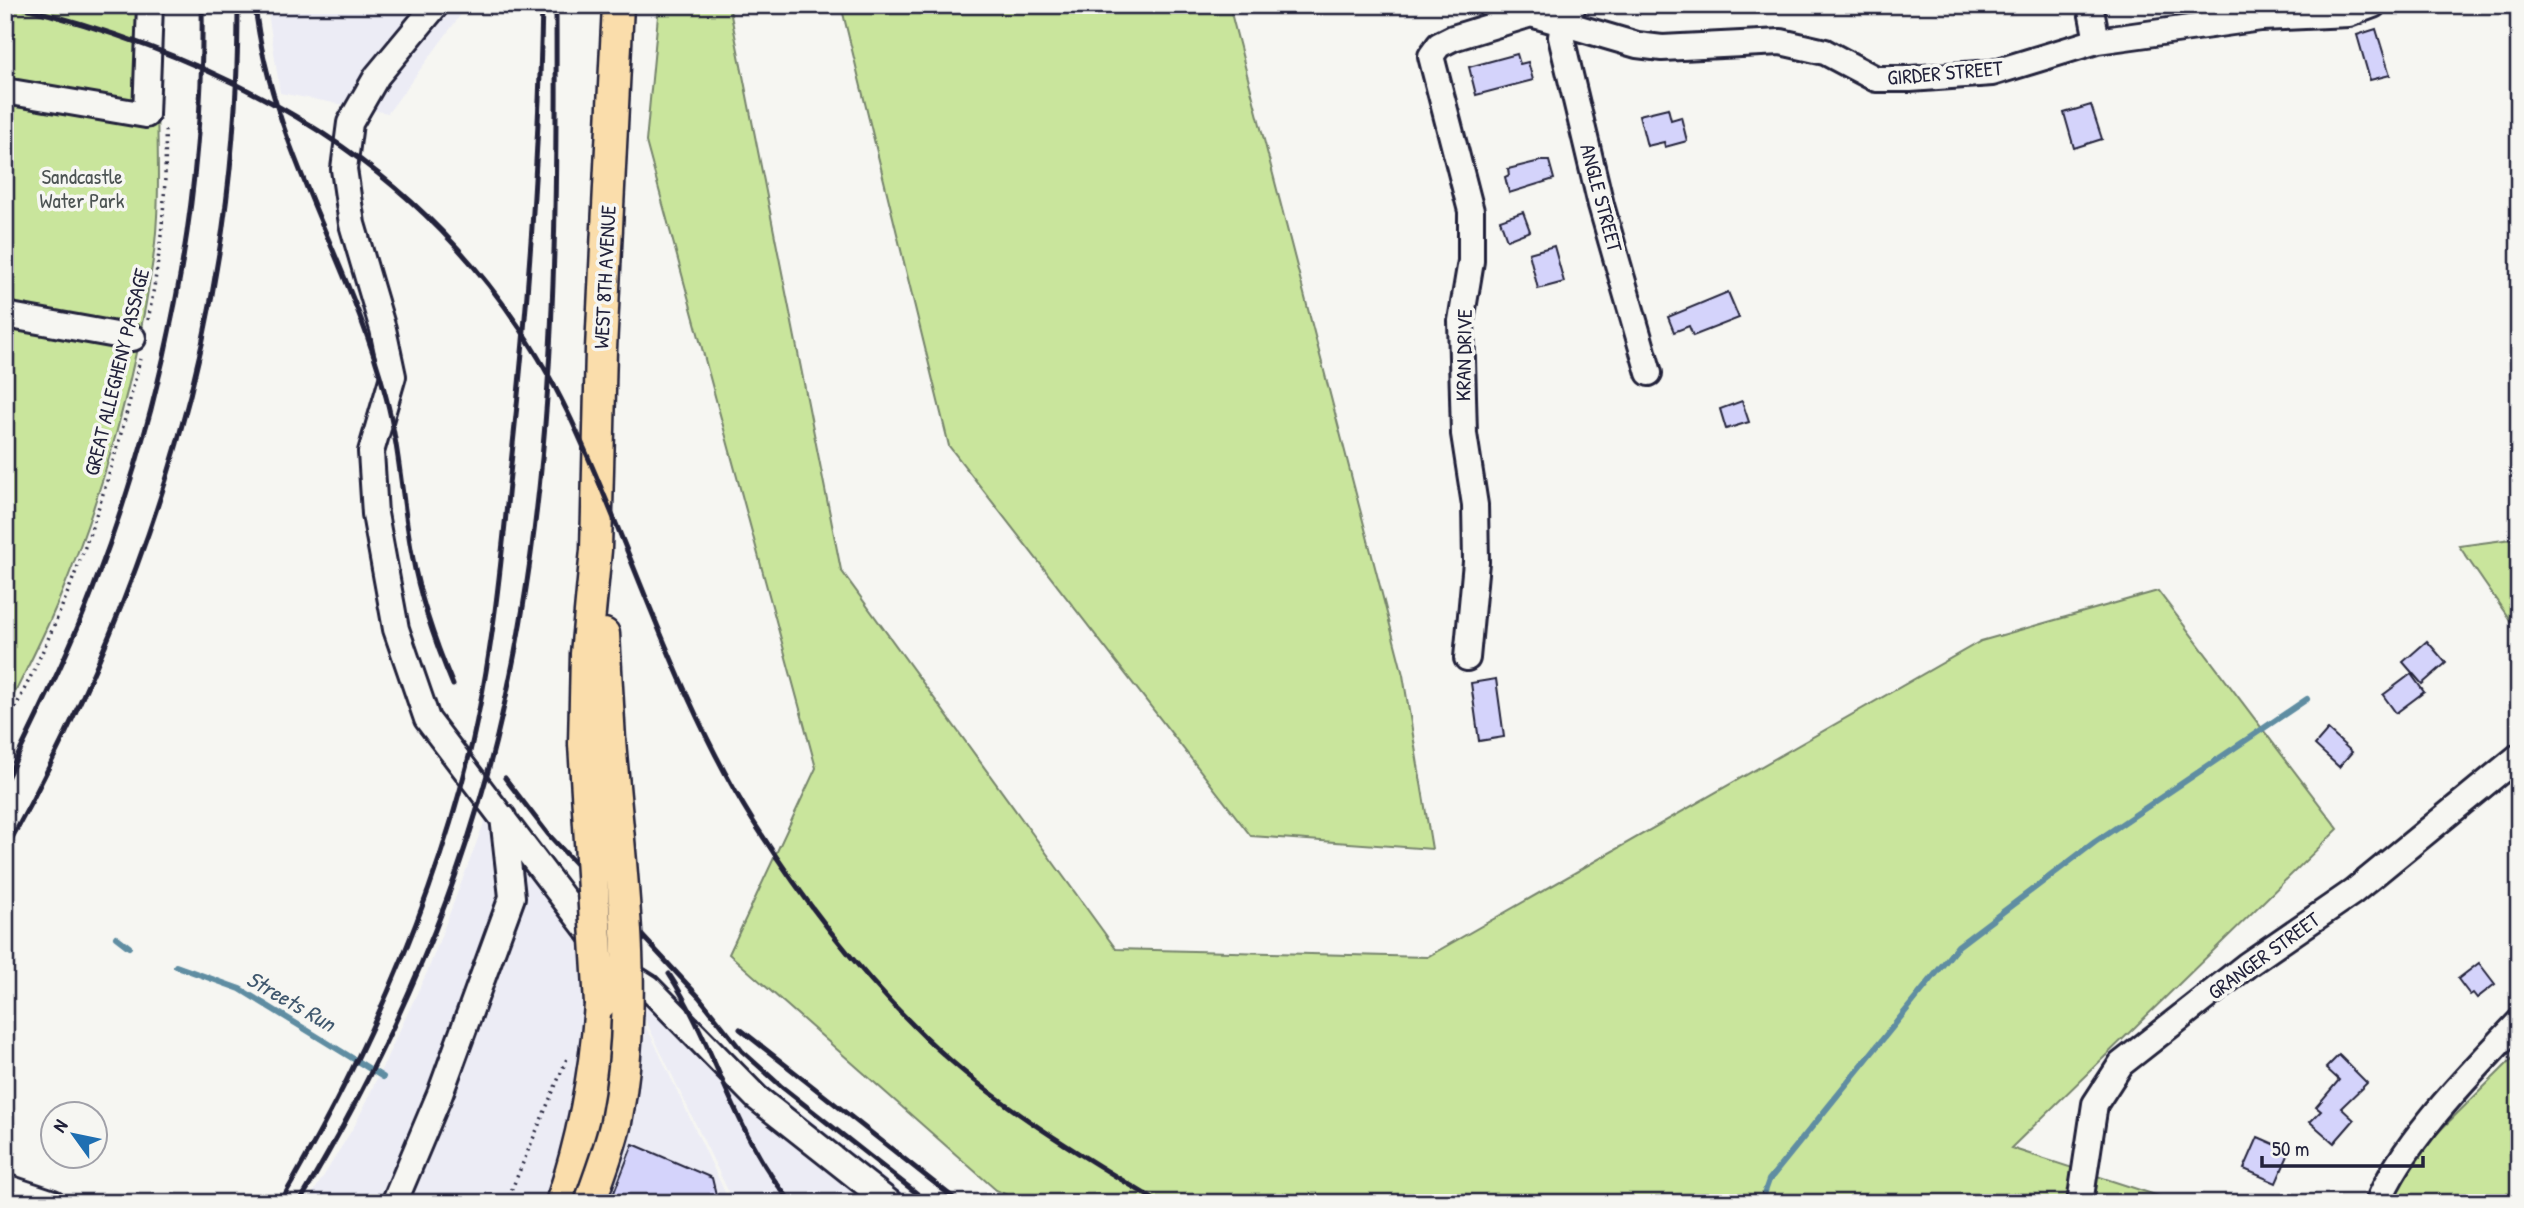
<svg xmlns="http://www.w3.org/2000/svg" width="2524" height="1208" font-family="'Patrick Hand',sans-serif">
<rect width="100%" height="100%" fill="#f6f6f2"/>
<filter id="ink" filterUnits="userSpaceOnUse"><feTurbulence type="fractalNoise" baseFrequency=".0143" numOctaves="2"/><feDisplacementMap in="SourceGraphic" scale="14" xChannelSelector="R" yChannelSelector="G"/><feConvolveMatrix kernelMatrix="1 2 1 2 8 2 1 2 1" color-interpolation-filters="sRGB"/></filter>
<g filter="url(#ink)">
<path fill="#ececf5" d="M267,5H468L388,113L280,93Z
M498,786L531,835L652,1038L730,1203H307L356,1123L428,970Z
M648,992L838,1141L916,1203H734L644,1017Z"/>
<path fill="#c9e59c" stroke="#76846c" stroke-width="2" d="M5,5H162C150,89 165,175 153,260C136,375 103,495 58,602C42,640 23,676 5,713Z
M659,5H729L841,570L1116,949L1427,957L1981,641L2158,591L2338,829L2011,1148L2180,1203H1024L996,1190L729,954L816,768L646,142Z
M841,5H1229L1403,675L1432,849L1251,836L949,446Z
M2519,538V633L2459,546Z
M2519,1052V1203H2367Z"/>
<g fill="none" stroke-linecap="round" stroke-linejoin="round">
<path stroke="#5f8da2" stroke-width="6" d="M116,937L129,947
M176,966L240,989L383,1077
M1761,1203L1769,1180L1958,946L2095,842L2307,699"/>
</g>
<path fill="#d4d3fb" stroke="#22223b" stroke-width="2" d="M2376,29L2390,75L2370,80L2357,35Z
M1517,54L1520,64L1528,62L1533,80L1476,95L1469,67Z
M2091,105L2102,139L2074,148L2064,113Z
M1668,108L1671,120L1681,117L1687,141L1665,147L1664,142L1647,146L1639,115Z
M1540,161H1549L1554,179L1509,193L1505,177L1509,175L1508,169Z
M1523,212L1530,231L1507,240L1500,220Z
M1554,246L1564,282L1538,289L1529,253Z
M1728,292L1739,318L1693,336L1689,326L1674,332L1668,317Z
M1742,401L1749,422L1726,429L1720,409Z
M2427,641L2446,663L2422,684L2403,662Z
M2411,674L2424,692L2396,713L2383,695Z
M1496,679L1504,737L1479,741L1471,683Z
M2328,730L2352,752L2339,767L2315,745Z
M2479,963L2495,984L2477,998L2473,993L2470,995L2458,979Z
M2339,1055L2367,1083L2341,1108L2354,1120L2334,1143L2310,1122L2321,1111L2316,1107L2339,1080L2326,1068Z
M2258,1137L2290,1151L2276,1183L2244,1169Z
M633,1144L712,1178L718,1203H610Z"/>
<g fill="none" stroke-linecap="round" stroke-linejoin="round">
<defs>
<path id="minor" d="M436,5L377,76L350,123L344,169L352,224L383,329L393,376L371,452L375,514L396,629L427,719L615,966L648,987L757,1098L890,1203
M1574,5L1563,22L1561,37L1601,205L1649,373
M2090,5L2097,41
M5,91L146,115L150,5
M5,315L133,338
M1467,658L1476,562L1475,505L1464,434L1461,321L1471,261V211L1431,56L1439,45L1453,38L1531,14L1637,45L1662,48L1781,42L1825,52L1876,79H1910L1992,73L2097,41L2261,18L2349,14L2373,5
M5,1187L53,1203
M394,1203L440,1094L512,897L503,817
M2080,1203L2095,1104L2121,1064L2247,965L2353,892L2519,756
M2378,1203C2401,1143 2474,1070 2519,1022"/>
<path id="major" d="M604,634L610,740
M584,744L586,654L596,550L601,349L618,5
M561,1203C583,1138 595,1073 600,1004"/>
</defs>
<use href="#minor" stroke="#22223b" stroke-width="30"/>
<use href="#major" stroke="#22223b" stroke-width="35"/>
<path stroke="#22223b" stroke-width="3.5" stroke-dasharray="2 5" stroke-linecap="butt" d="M148,320C161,255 167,193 165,127
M5,727C68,610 110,487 140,359
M506,1203L568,1056"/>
<use href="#minor" stroke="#f6f6f2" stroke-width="24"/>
<use href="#major" stroke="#faddab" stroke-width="30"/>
<path stroke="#22223b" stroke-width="5" d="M13,5C257,65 460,184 571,419C632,549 677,700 753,821C799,894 853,965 914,1026C984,1098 1075,1152 1160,1203
M255,5C270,145 352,264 386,397C400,449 402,502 412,554C420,600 435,642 453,685
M505,778L548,834L699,997L742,1051L782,1087L929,1203
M5,782C36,718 68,655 93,589C164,404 205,204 202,5
M5,851C152,584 239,313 238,5
M669,974C716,1046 735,1137 792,1203
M740,1029L960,1203
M280,1203C362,1063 430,913 469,756C493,656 502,555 512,454C528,304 539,155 542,5
M299,1203C379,1069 446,925 487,775C555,525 557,262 556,5"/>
<defs>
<path id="major-bridge" d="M584,744L600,1004
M590,1203C599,1176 610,1149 616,1122C641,995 620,867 610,740"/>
</defs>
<use href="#major-bridge" stroke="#22223b" stroke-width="35" stroke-linecap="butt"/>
<use href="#major-bridge" stroke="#faddab" stroke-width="30"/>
</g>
</g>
<g text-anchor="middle" stroke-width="7" stroke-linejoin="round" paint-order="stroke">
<g font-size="21" fill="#22223b" stroke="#f6f6f2">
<text transform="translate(1945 73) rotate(-5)" y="7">GIRDER STREET</text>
<text transform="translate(1601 198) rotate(75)" y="7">ANGLE STREET</text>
<text transform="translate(605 277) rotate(-87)" y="7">WEST 8TH AVENUE</text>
<text transform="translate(1464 355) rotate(-89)" y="7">KRAN DRIVE</text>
<text transform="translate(117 372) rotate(-76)" y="7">GREAT ALLEGHENY PASSAGE</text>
<text transform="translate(2264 956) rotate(-36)" y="7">GRANGER STREET</text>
</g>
<g font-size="21" fill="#4c5353" stroke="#f6f6f2">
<text x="82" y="184">Sandcastle<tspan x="82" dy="24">Water Park</tspan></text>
</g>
<g font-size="23" font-style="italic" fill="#40586e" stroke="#f6f6f2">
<text transform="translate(291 1001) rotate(30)" y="8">Streets Run</text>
</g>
</g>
<rect width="2524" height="1208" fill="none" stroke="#f6f6f2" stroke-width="28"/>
<rect x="14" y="14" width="2496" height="1180" fill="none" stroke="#22223b" stroke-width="2.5" filter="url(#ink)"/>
<g transform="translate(74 1135) rotate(303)"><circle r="33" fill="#f6f6f2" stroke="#a1a1a9" stroke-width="2"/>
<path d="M0-5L12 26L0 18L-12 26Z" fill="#1f6fb2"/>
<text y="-10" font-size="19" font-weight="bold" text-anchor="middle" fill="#22223b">N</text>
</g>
<path d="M2262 1156v10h161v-10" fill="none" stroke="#22223b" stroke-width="3.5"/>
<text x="2272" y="1156" font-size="21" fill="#22223b" stroke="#f6f6f2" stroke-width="5" paint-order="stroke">50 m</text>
</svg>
